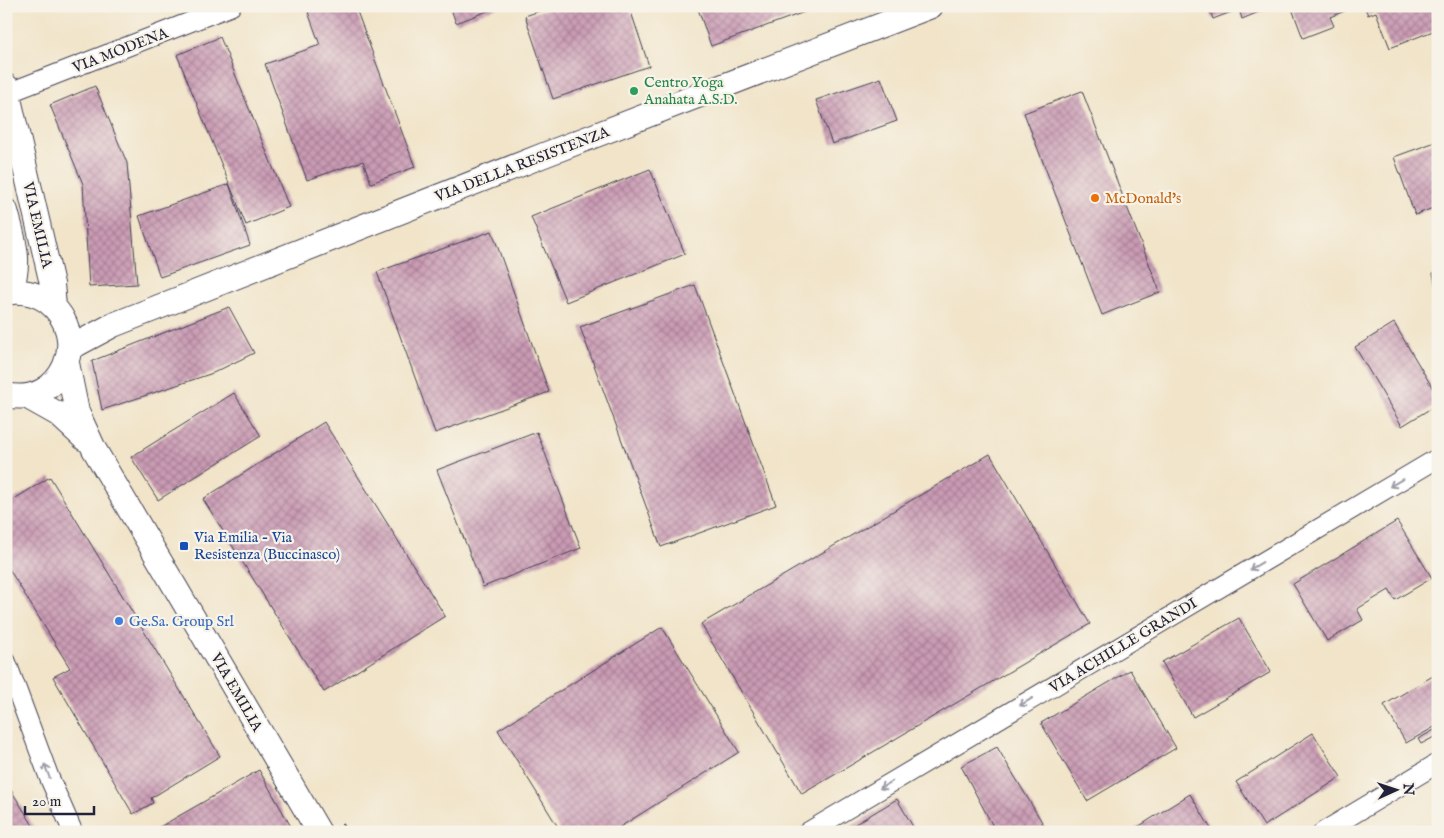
<svg xmlns="http://www.w3.org/2000/svg" width="1444" height="838" font-family="'IM FELL English',serif">
<defs>
<pattern id="building-cross-hatch" width="8" height="8" patternUnits="userSpaceOnUse" patternTransform="scale(1.25)"><rect width="8" height="8" fill="#ca9bb4"/><path d="M0 0l8 8M0 8l8-8" fill="none" stroke="#a47e94"/></pattern>
</defs>
<rect width="100%" height="100%" fill="#f7f3e8"/>
<filter id="ink" filterUnits="userSpaceOnUse"><feTurbulence type="fractalNoise" baseFrequency=".02" numOctaves="2"/><feDisplacementMap in="SourceGraphic" scale="10" xChannelSelector="R" yChannelSelector="G"/><feConvolveMatrix kernelMatrix="1 2 1 2 8 2 1 2 1" color-interpolation-filters="sRGB"/></filter>
<filter id="wash" filterUnits="userSpaceOnUse"><feTurbulence type="fractalNoise" baseFrequency=".0096" numOctaves="4" result="noise"/><feDisplacementMap in="SourceGraphic" scale="20" xChannelSelector="R" yChannelSelector="G"/><feGaussianBlur stdDeviation="1.12" result="paint"/><feColorMatrix in="noise" values="0 0 0 0 0 0 0 0 0 0 0 0 0 0 0 0 0 1.4 0 .05"/><feComposite in="paint" operator="in"/></filter>
<g filter="url(#wash)">
<rect width="100%" height="100%" fill="#f1e4c9"/>
<g id="blocks">
<path fill="url(#building-cross-hatch)" d="M324,6H355L415,167L371,183L363,161L307,180L265,64L320,45L308,12Z
M450,6H501L456,23Z
M554,6H629L649,66L553,99L525,16Z
M697,6H821L711,46Z
M1208,6H1273L1242,19L1239,9L1213,19Z
M1291,6H1357L1330,17L1334,26L1303,38Z
M1364,6H1436L1438,11V29L1390,48L1376,12L1368,15Z
M220,37L289,207L246,225L177,55Z
M881,78L897,121L832,144L816,100Z
M95,86L127,163L137,284L89,287L83,184L50,105Z
M1082,91L1160,292L1102,315L1024,113Z
M1438,141V206L1415,215L1394,157Z
M650,169L685,254L566,302L531,217Z
M229,184L250,245L160,277L139,216Z
M492,231L549,392L435,433L377,272Z
M1438,272V295H1437L1433,273Z
M695,285L776,505L661,547L580,327Z
M229,307L254,353L213,373L102,410L92,361Z
M1394,323L1438,397V404L1402,426L1355,347Z
M234,393L261,436L158,500L131,457Z
M324,422L445,616L324,692L203,499Z
M537,432L581,548L483,587L437,470Z
M990,454L1090,624L802,794L701,624Z
M50,477L220,756L151,798L153,803L133,814L53,677L70,668L6,564V504Z
M1397,521L1432,578L1395,600L1389,590L1357,609L1363,620L1327,641L1293,584Z
M1239,618L1271,672L1193,717L1162,662Z
M662,627L739,752L612,832H561L498,730Z
M1130,670L1176,748L1087,801L1041,723Z
M1438,673V725L1406,743L1384,705Z
M1438,728V735L1421,744L1418,739Z
M1313,733L1341,777L1264,826L1236,782Z
M997,747L1048,832H996L961,766Z
M259,770L294,832H151Z
M6,782L37,832H6Z
M1190,794L1213,832H1130Z
M897,799L916,832H842Z"/>
</g>
</g>
<g filter="url(#ink)">
<use href="#blocks" fill-opacity="0" stroke="#413f50" stroke-width="1"/>
<g fill="none" stroke-linecap="round" stroke-linejoin="round">
<defs>
<path id="minor" d="M8,93L231,6
M6,661L49,777L73,832
M808,832L1438,458
M1323,832L1438,763"/>
<path id="tertiary" d="M6,86L52,284L54,307
M6,211C14,241 22,262 10,292
M6,293C20,290 35,293 47,301C93,336 62,408 6,395
M70,348L113,325L544,155L931,6
M67,363L77,412L94,449L319,832
M26,396L58,414L85,439"/>
</defs>
<use href="#minor" stroke="#413f50" stroke-width="21"/>
<use href="#tertiary" stroke="#413f50" stroke-width="26"/>
<path stroke="#413f50" stroke-width="3" stroke-dasharray="4 4" stroke-linecap="butt" d="M342,823L347,832"/>
<use href="#minor" stroke="#fff" stroke-width="19"/>
<use href="#tertiary" stroke="#fff" stroke-width="24"/>
</g>
<defs><path id="oneway-shaft" d="M-6 0H5M1.5-3L5.5 0L1.5 3" fill="none" stroke-width="1.6" stroke-linecap="round" stroke-linejoin="round" transform="scale(1.25)"/></defs>
<g stroke="#9c9ca7">
<use href="#oneway-shaft" transform="translate(1396 483) rotate(149)"/>
<use href="#oneway-shaft" transform="translate(1256 566) rotate(149)"/>
<use href="#oneway-shaft" transform="translate(1026 702) rotate(149)"/>
<use href="#oneway-shaft" transform="translate(47 771) rotate(-111)"/>
<use href="#oneway-shaft" transform="translate(886 785) rotate(149)"/>
</g>
</g>
<circle fill="#2e9e5b" stroke="#f7f3e8" stroke-width="2" cx="634" cy="91" r="5"/>
<circle fill="#e8710a" stroke="#f7f3e8" stroke-width="2" cx="1095" cy="198" r="5"/>
<rect fill="#1a4fb4" stroke="#f7f3e8" stroke-width="2" x="179" y="541" width="10" height="10" rx="2.5"/>
<circle fill="#3f7fe0" stroke="#f7f3e8" stroke-width="2" cx="119" cy="621" r="5"/>
<g text-anchor="middle" stroke-width="4.5" stroke-linejoin="round" paint-order="stroke">
<g font-size="15" fill="#22223b" stroke="#f7f3e8">
<text transform="translate(120 50) rotate(-21)" y="5">VIA MODENA</text>
<text transform="translate(522 164) rotate(-21)" y="5">VIA DELLA RESISTENZA</text>
<text transform="translate(38 225) rotate(77)" y="5">VIA EMILIA</text>
<text transform="translate(1123 645) rotate(-31)" y="5">VIA ACHILLE GRANDI</text>
<text transform="translate(237 692) rotate(60)" y="5">VIA EMILIA</text>
</g>
<g font-size="15" fill="#27864d" stroke="#f7f3e8" text-anchor="start">
<text x="644" y="87">Centro Yoga<tspan x="644" dy="17">Anahata A.S.D.</tspan></text>
</g>
<g font-size="15" fill="#c56008" stroke="#f7f3e8" text-anchor="start">
<text x="1105" y="203">McDonald's</text>
</g>
<g font-size="15" fill="#164399" stroke="#f7f3e8" text-anchor="start">
<text x="194" y="542">Via Emilia - Via<tspan x="194" dy="17">Resistenza (Buccinasco)</tspan></text>
</g>
<g font-size="15" fill="#366cbe" stroke="#f7f3e8" text-anchor="start">
<text x="129" y="626">Ge.Sa. Group Srl</text>
</g>
</g>
<rect width="1444" height="838" fill="none" stroke="#f7f3e8" stroke-width="25"/>
<g transform="translate(1396 790) rotate(87)" stroke="#f7f3e8" stroke-width="4" paint-order="stroke">
<path d="M0-4L9 19L0 12L-9 19Z" fill="#22223b"/>
<text y="-8" font-size="14" font-weight="bold" text-anchor="middle" fill="#22223b">N</text>
</g>
<path d="M25 806v8h69v-8" fill="none" stroke="#22223b" stroke-width="2.5"/>
<text x="32" y="806" font-size="15" fill="#22223b" stroke="#f7f3e8" stroke-width="4" paint-order="stroke">20 m</text>
</svg>
